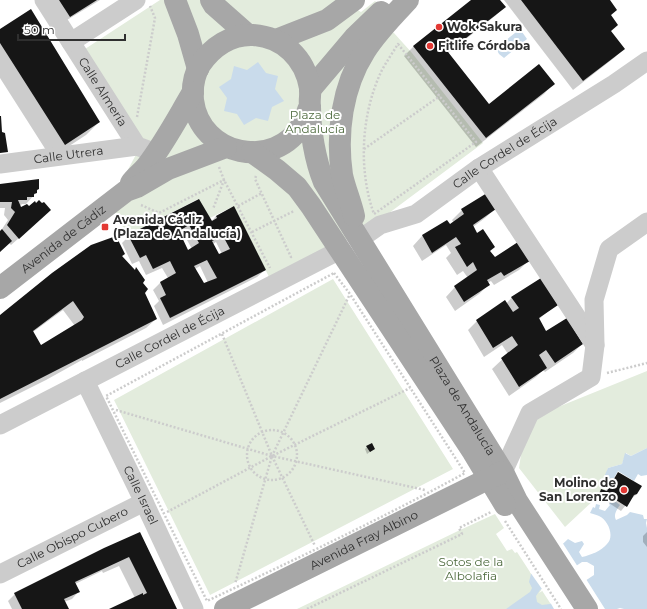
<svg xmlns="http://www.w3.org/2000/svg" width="647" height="609" font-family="Montserrat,sans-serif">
<rect width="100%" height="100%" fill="#fff"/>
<path fill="#e3ecdd" d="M160,0H341L361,12L375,1L377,3L380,24L394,33L412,53L483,143L381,219L316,258L271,281L234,206L210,218L198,199L128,235L105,198L122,181L141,145L85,49Z
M333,279L453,469L210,595L114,400Z
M647,371V448L631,456L626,453L622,464L608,468L604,482L610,485L565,527L519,468L526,420Z
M495,514L504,528L496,534L507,551L512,549L515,553L517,552L554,609H297L458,531Z"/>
<path fill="#c9dbeb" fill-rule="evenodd" d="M520,29L527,39L504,58L499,54L496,48Z
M258,62L266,73L278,76L275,89L284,101L272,107L268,121L256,118L244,125L237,114L224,111L227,98L219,87L231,79L234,66L247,70Z
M647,448V475L641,476L638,474L634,481L618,471L610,485L604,482V477L608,468L622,464L625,453L631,456Z
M612,499L620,505C617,509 613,515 616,520L627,515L630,512L643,515L644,519H647L646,523L647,528V609H624L620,608L617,609H506L530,592L532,588L529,582L531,574L568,539L575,543L582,541L584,544L579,552L582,557C591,555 601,551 607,544C615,536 608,520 599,516C597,515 593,514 590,513L593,507L595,508L596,504L600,505L599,509L605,511L610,505L609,504ZM582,562H587L594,566V575L550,604L542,605L537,602L536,596L540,590Z"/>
<path fill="#fff" d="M562,542L578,567L581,566L539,593L542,589L530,572Z
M586,579L605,609H554L550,602Z"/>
<path fill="#0003" fill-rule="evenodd" d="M48,0H100L62,23Z
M472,0H499L504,7L495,16L447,54L489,105L553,84L544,94L476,147L404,56L413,47Z
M504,0H608L610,32L623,49L614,58L573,90Z
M0,30L99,122L86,135L51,158L0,78Z
M0,185L38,189L36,193L26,204H22L20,206L21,209L43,217L11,245L9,243L0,251V232L8,220L4,215L5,208H0Z
M198,200L211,222L216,216L234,207L265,270L257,277L163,325L154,306L159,301L153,290L160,283L168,278L162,268L146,275L139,261L132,264L122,243L129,236ZM182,231L192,249L188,251L179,233ZM216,242L222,254L218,255L213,244ZM200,266L208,283L203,285L195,269Z
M495,209L485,218L473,227L495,258L529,260L519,270L494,285L491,281L487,283L488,285L479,294L455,311L446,297L455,287L468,278L463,271L457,275L446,258L451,253L446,245L422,261L413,246L422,236L447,221L450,226L454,223L452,220L462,210Z
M124,254L122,257L134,271L136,269L143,293L156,319L146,328L82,361V360L46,380L0,403V316ZM63,310L75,326L41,346L33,332Z
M512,297L556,304L538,320L546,332L582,344L573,353L545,372L543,370L536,377L509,396L492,369L508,354L502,345L484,357L468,330L477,321L506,304Z
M367,447L374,449L367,454L365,449Z
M619,473L637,494L631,499L621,511L600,497L596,496L601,490L605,492L614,478Z
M647,532V547L643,542V536Z
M140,533L176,609H112L135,598L119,566L103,573L102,571L75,584L79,591L72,599L64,602L68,609H12L8,601L15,594Z"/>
<path fill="#161616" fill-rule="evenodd" d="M59,0H97L70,17Z
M471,0H500L506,7L448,52L489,104L539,64L555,84L486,138L413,46Z
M521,0H610L617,10L611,15L618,25L611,31L625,49L583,81Z
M31,9L100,122L65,145L0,43V29Z
M0,116H1L2,132L5,133L8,152L0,153Z
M39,179V189L37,190V193L34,194V197H27V200H18L21,207L27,204L29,206L35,201L36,203L39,200L42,203L44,202L51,210L19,239L7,225L15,212L11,208L12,202H0V184Z
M487,193L496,209L473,225L477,233L483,229L495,247L490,251L495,257L518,242L530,261L504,276L501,272L487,280L490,285L464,302L454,286L477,270L473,262L467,267L455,247L461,244L456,237L432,253L422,235L447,220L450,224L464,214L461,209Z
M199,199L212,221L217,218L216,216L234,206L266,270L170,318L160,298L166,295L160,282L176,273L170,261L153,269L146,255L140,258L128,235ZM189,225L199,243L188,250L179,231ZM223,236L230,249L219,254L212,241ZM207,260L217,278L204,283L194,266Z
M2,229L12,241L0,252V231Z
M116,236L125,254L122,256L135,270L136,267L145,280L143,283L148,289L145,293L157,319L0,399V315L52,273L91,245ZM73,301L84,317L82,320L41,345L33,331Z
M541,278L558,305L539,318L546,331L567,318L583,344L555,363L546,350L539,355L547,368L519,387L501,358L518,345L512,336L493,348L476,320L505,300L513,312L519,308L511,297Z
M372,443L375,449L370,452L366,446Z
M618,472L642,486L637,494L634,495L627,507L605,493L600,492L601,489L607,491Z
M140,532L177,609H109L143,593V595L147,593L129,557L75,582L80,592L64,599L69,609H22L14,593L104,548Z"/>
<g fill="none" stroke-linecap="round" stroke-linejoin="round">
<path stroke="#ccc" stroke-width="2.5" stroke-dasharray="2 2" stroke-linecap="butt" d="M398,44L476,142L374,214C358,170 361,113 382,70C387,61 393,52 398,44Z
M137,117L155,18L150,6
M364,149L440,96
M219,167L224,180L270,268
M256,176L255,179L291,257L293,256
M141,205L159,213L224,180L213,209
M238,206L262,193
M252,232L294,211
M334,273L350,294L465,473C381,519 294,560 207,601L106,396Z
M349,296L272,456L425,490
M222,334L272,456L315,546
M607,373L647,363
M116,410L272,456L235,584
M247 455a25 25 0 1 1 50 0a25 25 0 1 1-50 0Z
M167,512L272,456L410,388
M505,521L561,609
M307,609L462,534L459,528L491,512"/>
<g stroke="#ccc" stroke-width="19">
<path id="s1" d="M44,0L137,146L156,153"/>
<path d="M71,42L136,0"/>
<path id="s2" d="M0,164L137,146"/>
<path d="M479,168L595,345"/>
<path id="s3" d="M360,239L380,225L416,214L479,168L614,84L647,61"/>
<path id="s4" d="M85,381L144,502L194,609"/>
<path id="s5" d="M0,425L340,250"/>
<path d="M503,472L530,413L591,377L595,345L594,300L609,249L647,222"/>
<path id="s6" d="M0,574L144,502"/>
</g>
<g stroke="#a7a7a7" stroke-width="22">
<path d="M175,0L188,34L198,69"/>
<path d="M211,0L214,5L248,35"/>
<path d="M276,40L327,20L354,0"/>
<path d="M310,90L354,38L381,12"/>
<path id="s7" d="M310,106C307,111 306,117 303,123C275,172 200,156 193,100C192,88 194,75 200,65C212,47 231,34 253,35C283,37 305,58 310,88C311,93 309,100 310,106C310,130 315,160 324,182L503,472L517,501L587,609"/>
<path d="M252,152L277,170L297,187L311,206L473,452L505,505"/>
<path d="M131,183C135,177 141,173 146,167C164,144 178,117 193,92"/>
<path d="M354,216C351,202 345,189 342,175C336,133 342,87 365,51C377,32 393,16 408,0"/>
<path id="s8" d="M0,288L126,191L137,187L168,169L226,147"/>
<path id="s9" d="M225,609L502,472"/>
</g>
</g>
<g fill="#e33934" stroke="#fff" stroke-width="1.5">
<circle cx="439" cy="27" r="4"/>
<circle cx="430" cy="46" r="4"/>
<rect x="101" y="223" width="8" height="8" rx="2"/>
<circle cx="624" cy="490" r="4"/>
</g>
<g text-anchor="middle" stroke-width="4" stroke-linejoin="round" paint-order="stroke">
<g font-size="12" font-weight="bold" fill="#2f2f2f" stroke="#fff" text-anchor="start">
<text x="447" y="31">Wok Sakura</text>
<text x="438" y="50">Fitlife Córdoba</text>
<text x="113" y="224">Avenida Cádiz<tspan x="113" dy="14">(Plaza de Andalucía)</tspan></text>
<text x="616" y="487" text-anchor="end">Molino de<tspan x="616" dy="14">San Lorenzo</tspan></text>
</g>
<g font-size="12" fill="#2f2f2f" stroke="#fff">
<text dy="4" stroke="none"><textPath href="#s1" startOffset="109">Calle Almería</textPath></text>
<text dy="4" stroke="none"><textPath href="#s3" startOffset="170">Calle Cordel de Écija</textPath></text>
<text dy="4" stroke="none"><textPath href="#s2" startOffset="69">Calle Utrera</textPath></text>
<text dy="4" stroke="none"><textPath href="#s8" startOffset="80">Avenida de Cádiz</textPath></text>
<text dy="4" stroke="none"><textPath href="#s5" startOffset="191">Calle Cordel de Écija</textPath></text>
<text dy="4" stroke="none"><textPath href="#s7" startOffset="709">Plaza de Andalucía</textPath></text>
<text dy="4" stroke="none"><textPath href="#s4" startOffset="127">Calle Israel</textPath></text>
<text dy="4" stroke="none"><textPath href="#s6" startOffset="81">Calle Obispo Cubero</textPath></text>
<text dy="4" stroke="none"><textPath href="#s9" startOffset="155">Avenida Fray Albino</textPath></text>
</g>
<g font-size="12" fill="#4d6a3d" stroke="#fff">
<text x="315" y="119">Plaza de<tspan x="315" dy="14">Andalucía</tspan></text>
<text x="471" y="566">Sotos de la<tspan x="471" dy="14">Albolafia</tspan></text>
</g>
</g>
<path d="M18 34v6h107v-6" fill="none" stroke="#2f2f2f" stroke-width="2"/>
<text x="24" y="34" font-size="12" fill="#2f2f2f" stroke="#ffffff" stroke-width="3" paint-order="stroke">50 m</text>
</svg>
